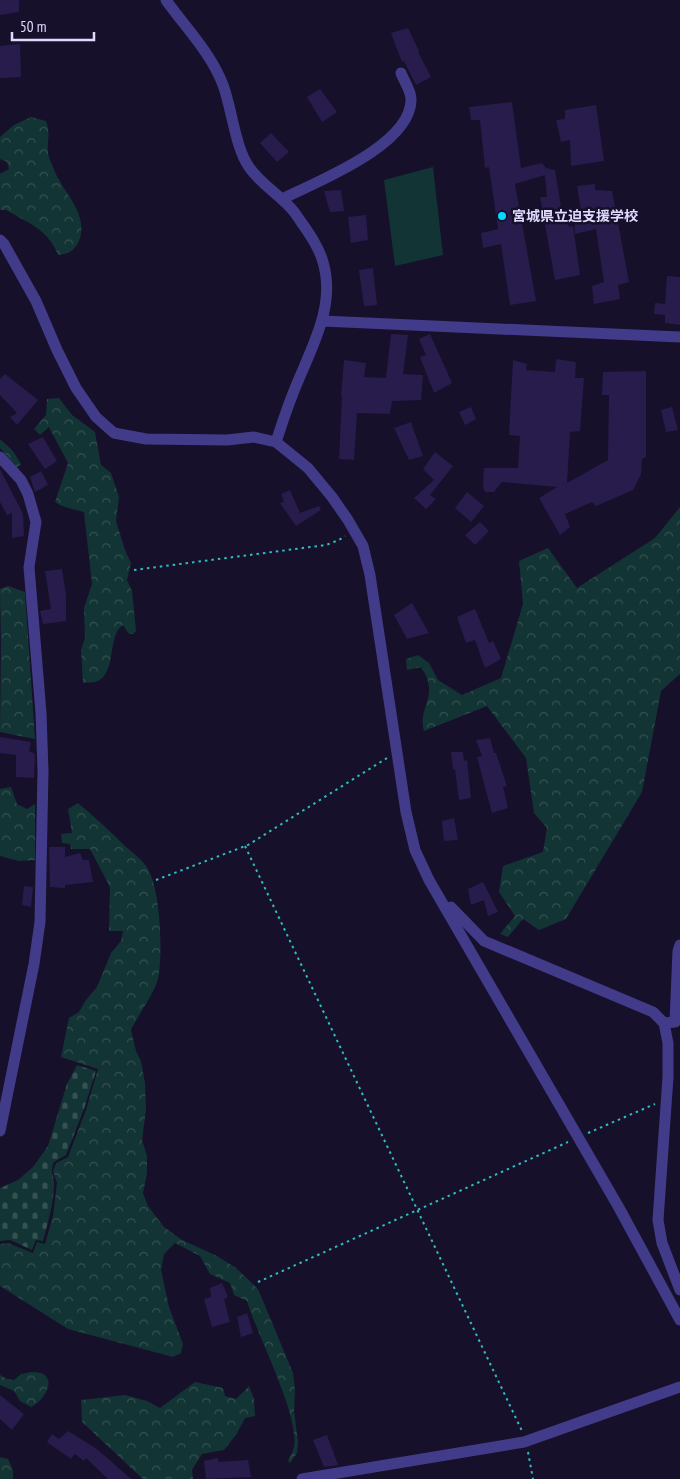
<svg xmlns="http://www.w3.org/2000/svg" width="680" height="1479" font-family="'PT Sans Narrow','Noto Sans JP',sans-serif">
<defs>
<pattern id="forest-crowns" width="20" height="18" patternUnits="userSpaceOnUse" patternTransform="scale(1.25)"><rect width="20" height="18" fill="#133434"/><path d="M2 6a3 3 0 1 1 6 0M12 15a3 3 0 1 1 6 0" fill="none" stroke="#355152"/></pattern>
<pattern id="cemetery-stones" width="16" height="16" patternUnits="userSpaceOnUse" patternTransform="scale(1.25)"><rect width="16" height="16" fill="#133434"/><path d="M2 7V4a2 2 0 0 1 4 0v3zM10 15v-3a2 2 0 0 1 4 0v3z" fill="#355152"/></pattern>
</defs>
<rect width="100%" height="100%" fill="#16102a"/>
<path fill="url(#forest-crowns)" d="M31,117L46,121C51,134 47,140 48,152C48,157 51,162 53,167C61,191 90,213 79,241C74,251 69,254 58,255C48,229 28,223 6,210H0V174L9,169L7,162L0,159V137L14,125Z
M59,398L72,415L95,432L101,465L111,473L119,497L116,521L125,550L131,563L127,580L132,591L136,631L133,634L128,633L123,625C107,635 117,671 98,681C95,683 87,682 83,683L81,650L85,638L84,608L92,584L84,512C73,509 64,508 55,502L68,463L49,427L40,435L34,429L46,415L47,399Z
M0,439L13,451L21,464L17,468L0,448Z
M680,507V674L661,691L642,792L566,919L539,930L523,919L508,937L500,934L515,916L499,892L503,866L543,852L547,828L534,813L526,758L487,706L424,731C417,706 441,697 421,667L407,670L406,659L418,655L429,663L438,680L462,695L501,678L523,604L519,561L548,548L577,588L655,538Z
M8,586L25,592L35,739L0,732L1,644L0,589Z
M11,787L17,804L27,809L35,804V860L19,861L0,856V789Z
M78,803C95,817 111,832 126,847C133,853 141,859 146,866C161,886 163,955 158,979C154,994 138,1015 131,1030L136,1051L141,1061L145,1083L146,1110L142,1140L147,1156V1173L143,1193L148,1206L164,1227L182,1240L217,1256L236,1268L258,1289L293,1373L295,1390L294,1411L298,1442L297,1453L290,1463L288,1461C290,1457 293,1452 294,1447C300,1416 257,1335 247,1301L234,1295L230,1283L210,1274L200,1256L175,1243L164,1254L161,1270L169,1307L183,1344L181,1353L173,1357L68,1329L0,1286V1244L8,1243L33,1253L37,1242L45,1244L53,1216L57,1183L53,1171L56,1163L68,1157L86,1110L98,1069L61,1057L69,1018L79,1012L86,1000L97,987L111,953L121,941L123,931H109L110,887L90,849H71L70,844L62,843L61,834L72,833L68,809Z
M31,1372C60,1371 48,1398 31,1407L20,1401L14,1391L0,1385V1375L7,1379L14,1380L21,1374Z
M195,1382L223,1388L225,1396L236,1399L249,1386L254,1399L255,1416L245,1418L236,1435L224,1450L202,1454L192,1470L193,1479H143L82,1422L81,1400L125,1395L147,1401L160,1408Z
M0,1457L8,1459L13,1470V1479H0Z"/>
<path fill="url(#cemetery-stones)" d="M77,1065L96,1071L84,1109L66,1155L54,1162C49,1174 55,1175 54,1186C53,1205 48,1223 43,1241L36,1240L32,1250L10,1240L0,1241V1188L18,1180L33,1167L48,1146L67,1084Z"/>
<path fill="#133434" d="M433,167L443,255L395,266L384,180Z"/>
<path fill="#281c4c" d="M0,0H19V12L0,15Z
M408,28L419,51L418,52L431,77L416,85L404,61L402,62L391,33Z
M20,44L21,77L0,78V46Z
M320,89L337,112L322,122L307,97Z
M512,102L521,168L542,163L546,168L555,170L563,219L567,218L569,227L573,226L580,275L555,280L540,197H547L545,175L515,184L536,301L510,305L501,244L483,248L481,233L498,229L489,167L485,168L480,120H471L469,107Z
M596,105L604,161L571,166L570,140L561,142L556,120L565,119V110Z
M271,133L289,152L277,162L260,143Z
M595,184V190L612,191L629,282L618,285L620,299L594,304L592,286L604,282L596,229L575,234L574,218L582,217L577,186Z
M341,190L344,211L330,212L324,191Z
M366,215L368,240L351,243L348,217Z
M373,268L377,305L364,306L359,270Z
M667,276L680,277V325L665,323V315L654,314L655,303L665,304Z
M391,334L408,335L403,374L423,375L421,400L392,401L390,414L357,413L354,460L339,459L342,397H341L344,360L366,363L364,377L386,378Z
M430,334L452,383L434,393L420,357L426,355L419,339Z
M556,359L576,362L575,378H584L580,431L570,432L567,483L608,460L609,395H602L603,372L646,371V457L642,459L641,474L633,490L596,506L592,502L565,514L570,527L560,535L539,498L557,487L502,482L494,492H485L483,486L484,468H518L520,436L509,435L513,360L527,364L526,370L555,372Z
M5,374L38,400L17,425L10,417L17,413L0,395V379Z
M471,407L476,419L465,425L459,412Z
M672,407L678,430L666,432L661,410Z
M411,422L423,456L409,460L394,428Z
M43,437L57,461L45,469L28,444Z
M435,452L453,466L430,495L436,499L426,509L414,498L434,480L423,469Z
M0,469L23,514L24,536L12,538V513L7,515L0,502Z
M41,471L48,485L35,492L30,477Z
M290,490L300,513L319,506L321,510L296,526L280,503L284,502L281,494Z
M467,492L484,506L471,522L455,508Z
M480,522L489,531L475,545L465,535Z
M62,569L66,595V621L43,624L40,611L51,609L45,571Z
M412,603L429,633L407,639L394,615Z
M475,609L489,643L493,641L501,659L485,668L475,640L466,643L457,617Z
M0,737L31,742L29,751L35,754L34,778L16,777V755L0,753Z
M490,738L494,753H496L507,786L503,787L508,808L492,813L477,757L482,756L476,740Z
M451,752H463L464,761L467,760L471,798L459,800L455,769L453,770Z
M454,818L458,840L444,841L442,821Z
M49,847H65V857L80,853L83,860H89L93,882L65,885V888L50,887Z
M483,882L498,912L488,916L484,900L471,905L468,889Z
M24,886L33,887L31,907L22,905Z
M222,1283L228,1297L224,1299L230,1322L212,1327L204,1299L211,1297L210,1288Z
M247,1313L253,1333L241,1337L237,1317Z
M0,1395L24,1414L12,1430L0,1419Z
M68,1431L97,1449L131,1479H108L86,1458L84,1461L75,1454L71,1459L47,1442L52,1434L59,1439Z
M327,1435L338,1465L324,1467L313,1440Z
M217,1458L219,1462L248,1460L251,1477L206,1479L204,1461Z"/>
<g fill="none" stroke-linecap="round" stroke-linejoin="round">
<path stroke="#2ebebe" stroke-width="2" stroke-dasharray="2.5 4" stroke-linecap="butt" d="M134,570L326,545L339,540L345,536
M245,846L522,1431
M156,880L248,845L387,758
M588,1133L655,1104
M258,1282L568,1142
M528,1452L533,1479"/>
<path stroke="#423b8a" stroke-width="11" d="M166,0C185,27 211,53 223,85C232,109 235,147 249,167C261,185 282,196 295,213C305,228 318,244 323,262C337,309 308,353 292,396C286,411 281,427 276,442
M282,199C316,182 412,145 411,99C411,91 404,81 401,73
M0,240L4,244L36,301L57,350L76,388L96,417L114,433L146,439L227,440L254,437L276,442L308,468L332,497L348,520L363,546L370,575L406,812L415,850L429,880L618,1206L680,1320
M323,321L680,337
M0,457L21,480L28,494L36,522L29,567L41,713L43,771L40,922L34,964L0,1131
M451,907L484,941L653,1012L664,1023L668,1043V1077L658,1220L662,1243L680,1290
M664,1023L675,1022L678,951L680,945
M302,1479L524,1442L680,1387"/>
</g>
<circle fill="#06d8ff" stroke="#16102a" stroke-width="2" cx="502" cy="216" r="5"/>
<g text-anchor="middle" stroke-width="5" stroke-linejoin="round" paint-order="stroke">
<g font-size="14" font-weight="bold" fill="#e0daff" stroke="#16102a" text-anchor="start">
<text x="512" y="221">宮城県立迫支援学校</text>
</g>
</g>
<path d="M12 32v8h82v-8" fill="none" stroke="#e0daff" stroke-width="2.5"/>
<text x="20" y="32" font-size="15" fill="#e0daff" stroke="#16102a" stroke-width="4" paint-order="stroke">50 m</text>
</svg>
